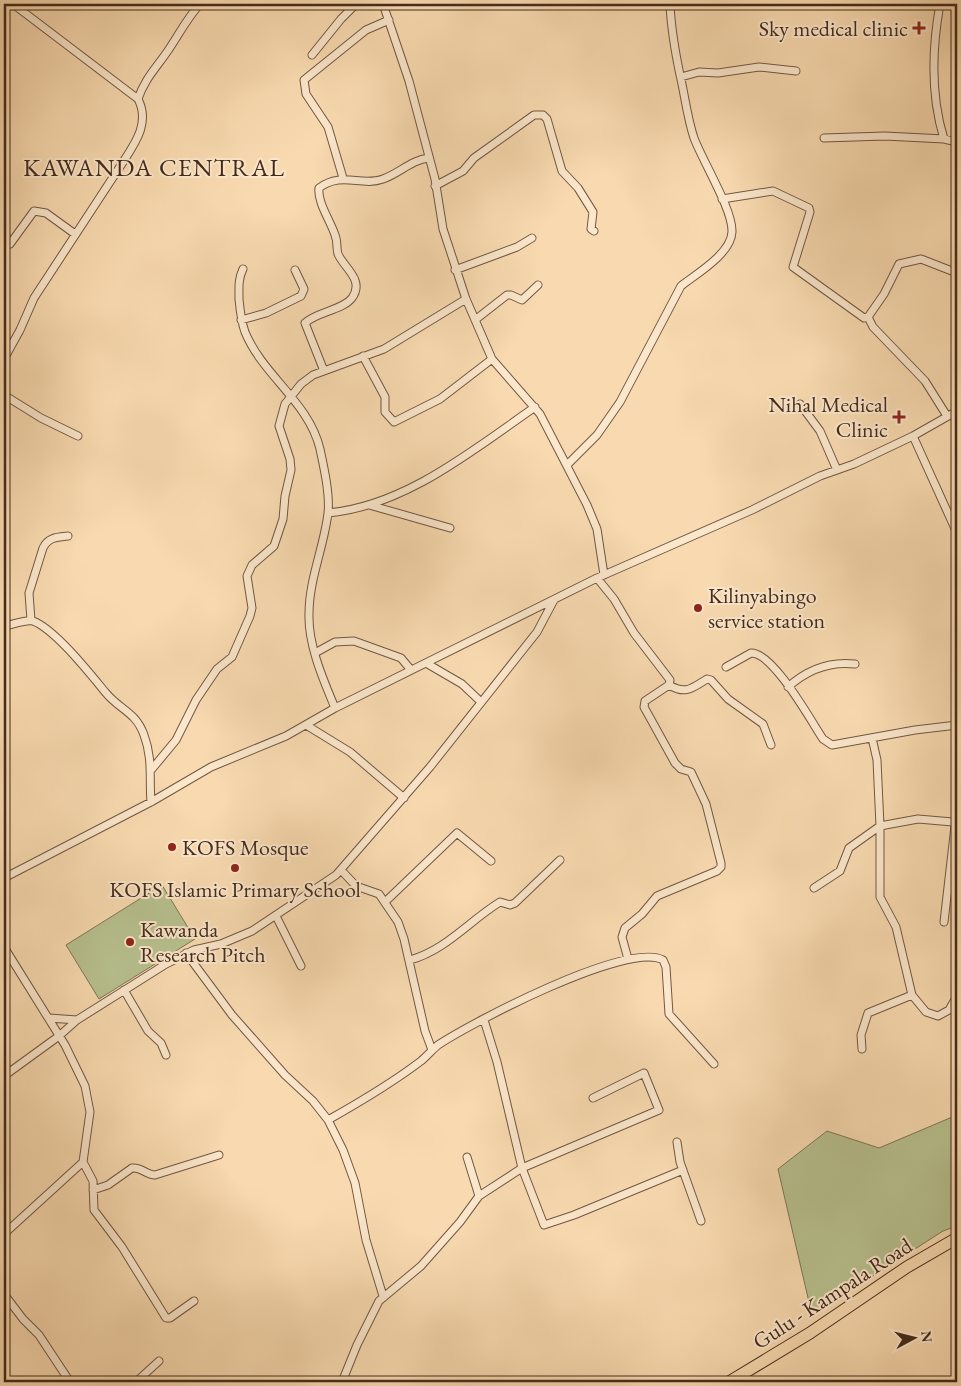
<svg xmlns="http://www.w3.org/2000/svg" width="961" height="1386" font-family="'EB Garamond',serif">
<rect width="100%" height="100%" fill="#f9dab0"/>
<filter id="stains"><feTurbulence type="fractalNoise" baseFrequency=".004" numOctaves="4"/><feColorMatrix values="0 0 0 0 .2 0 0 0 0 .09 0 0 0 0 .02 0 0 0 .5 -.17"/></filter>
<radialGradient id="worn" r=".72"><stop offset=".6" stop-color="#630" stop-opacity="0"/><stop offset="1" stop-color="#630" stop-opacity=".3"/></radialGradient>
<path fill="#b8c190" stroke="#7e7656" d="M162,885L195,939L99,999L66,945Z
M957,1115V1226L943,1231L812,1315L778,1169L827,1131L879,1148Z"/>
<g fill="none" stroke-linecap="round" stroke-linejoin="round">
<defs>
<path id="street" d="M383,4L409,81L435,179L443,229L466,299L492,359L540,414L587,505L597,529L604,575
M940,4C932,48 931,97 944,139L957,142
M312,55L341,19L356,4
M681,77L699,72L718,73L759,67L796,71
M138,99C144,80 156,68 167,52C178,36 187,18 200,4
M824,138L885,136L944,139
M343,178L328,127L306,94L304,80L366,30L389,20
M435,186L463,171L474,158L534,115H543L547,119L562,171L578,188L593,212L591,229L594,231
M722,199L773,191L809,208L810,212L793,267L864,318L868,317L873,327L925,381L947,416
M10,244L34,211L46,213L75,234
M243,269C238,279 239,288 239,299C240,310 241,321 245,332C263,376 309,402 320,449C324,468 330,494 328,513C324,547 309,579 309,614C308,645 323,679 335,708
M455,270L517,247L532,238
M868,317L884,294L899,264L921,259L957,273
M241,320L266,313L301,296L304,289L295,270
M475,320L507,295H511L522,300L538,285
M363,356L385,397V412L394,422L440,399L492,359
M4,359L20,330L34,298L123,162C136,142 150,122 138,99L13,4
M324,371L305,323C316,312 343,310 352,298C365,280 344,268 338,254C336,248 338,242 335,235C331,222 317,202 319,188C342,171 361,187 383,179C400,173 411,160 429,158
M4,395L41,418L78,436
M800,404L820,431L837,470
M913,436L957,533
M567,465L597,435L620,402L681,286C696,274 731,254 732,232C733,210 703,162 694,138C687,117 685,96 680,75C675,51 671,29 670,4
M369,505L450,528
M328,513C405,506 473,450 535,407
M597,578L614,599L634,633L670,680L669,685L645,701L644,707L675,763L681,769L691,772L706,804L721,863V867L717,871L657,896L642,914L625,928L622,937L628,959
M31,620L29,593L43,548C48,537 58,537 68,536
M4,626C12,625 26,619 33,621C55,629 91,675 106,693C120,710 136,712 144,735C153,759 149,778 151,802
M315,653L335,642L354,641L401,658L411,670
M426,663L462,684L481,702
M726,667L751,653C773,652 811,721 823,739L832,745L915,730L957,725
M669,685C686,695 692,688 707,679L711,680L728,699L763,724L771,745
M788,687C807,670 829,661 855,664
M306,725L350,752L404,798
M872,738L877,760L880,826V897L896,927L912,995L926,1012L938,1016L949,1010L957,996
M152,769L176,740L196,700L217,669L232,657L250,616L252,608L247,576L252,565L274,546L283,519L285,496L291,470L290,459L279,426L285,404L301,384L313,375L384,349L466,299
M341,870L356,886L379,894L398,922L404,939L425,1031L432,1050
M4,878L151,802L211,767L286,736L335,708L597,578L752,510L820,476L854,464L913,436L957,411
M814,888L840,871L849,848L880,826L918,819L953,822L955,825L954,835L944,922
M385,902L457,833L491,861
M276,916L301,966
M4,947L65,1045L85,1086L90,1112L83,1162L4,1234
M186,953L232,1015L285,1075L313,1101L328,1120L343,1150L355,1183L366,1240L383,1296
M410,960C446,950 469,921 500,902L510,905L515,903L560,860
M124,990L148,1031L161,1043L166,1055
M49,1018L77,1020
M484,1020L497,1062L522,1168L544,1225L574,1215L683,1170
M862,1049L861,1035L868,1013L912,995
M4,1076L59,1036L77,1020L166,964L194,950L221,944L252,931L336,875L430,767L537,632L554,600
M328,1120C360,1102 392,1083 421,1061C427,1056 432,1050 438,1045C473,1022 627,941 663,960L666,967L669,1014L714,1064
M677,1142L680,1162L701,1221
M83,1162L93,1181L94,1210L122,1247L166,1318H170L194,1301
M93,1190L108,1185L132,1168C142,1167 146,1175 155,1175L219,1155
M479,1196L522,1168L659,1110L644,1073L593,1098
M4,1294L23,1319L39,1335L70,1382
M136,1382L159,1361
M342,1382L357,1345L379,1301L421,1266L460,1222L479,1196L467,1157"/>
<path id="primary" d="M729,1382L810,1333L907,1267L957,1238"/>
</defs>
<use href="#street" stroke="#725741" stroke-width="9"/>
<use href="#primary" stroke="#452b1c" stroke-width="13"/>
<use href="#street" stroke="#fbe7cc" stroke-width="7"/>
<use href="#primary" stroke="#f9dab0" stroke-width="11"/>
</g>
<g fill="#8f2418" stroke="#fbe7cc" stroke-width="2">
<path d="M916.5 20.5h5v5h5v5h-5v5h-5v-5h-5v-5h5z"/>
<path d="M896.5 409.5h5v5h5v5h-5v5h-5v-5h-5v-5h5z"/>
<circle cx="698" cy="608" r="5"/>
<circle cx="172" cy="847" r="5"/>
<circle cx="235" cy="868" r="5"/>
<circle cx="130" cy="942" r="5"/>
</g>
<g text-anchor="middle" stroke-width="4" stroke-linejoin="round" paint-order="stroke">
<g font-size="22" fill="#452b1c" stroke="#fbe7cc" text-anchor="start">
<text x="908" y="36" text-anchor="end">Sky medical clinic</text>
<text x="888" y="412" text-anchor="end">Nihal Medical<tspan x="888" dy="25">Clinic</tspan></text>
<text x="708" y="603">Kilinyabingo<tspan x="708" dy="25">service station</tspan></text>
<text x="182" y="855">KOFS Mosque</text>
<text x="235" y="897" text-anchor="middle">KOFS Islamic Primary School</text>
<text x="140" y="937">Kawanda<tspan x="140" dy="25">Research Pitch</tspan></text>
</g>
<g font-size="22" fill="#452b1c" stroke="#fbe7cc">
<text transform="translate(832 1293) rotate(-33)" y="8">Gulu - Kampala Road</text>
</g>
<g font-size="25" letter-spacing="1" fill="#452b1c" stroke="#fbe7cc">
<text x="154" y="176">KAWANDA CENTRAL</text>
</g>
</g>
<rect width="961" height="1386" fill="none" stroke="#f9dab0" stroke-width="20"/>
<rect x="5" y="5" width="951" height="1376" fill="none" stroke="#452b1c" stroke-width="2.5"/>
<rect x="10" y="10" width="941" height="1366" fill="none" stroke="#452b1c"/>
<g transform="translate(914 1338) rotate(83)" stroke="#fbe7cc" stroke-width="4" paint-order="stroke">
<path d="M0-4L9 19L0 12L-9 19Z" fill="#452b1c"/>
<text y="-8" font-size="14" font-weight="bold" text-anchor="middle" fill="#452b1c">N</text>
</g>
<rect width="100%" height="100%" filter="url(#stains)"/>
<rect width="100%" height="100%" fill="url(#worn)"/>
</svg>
